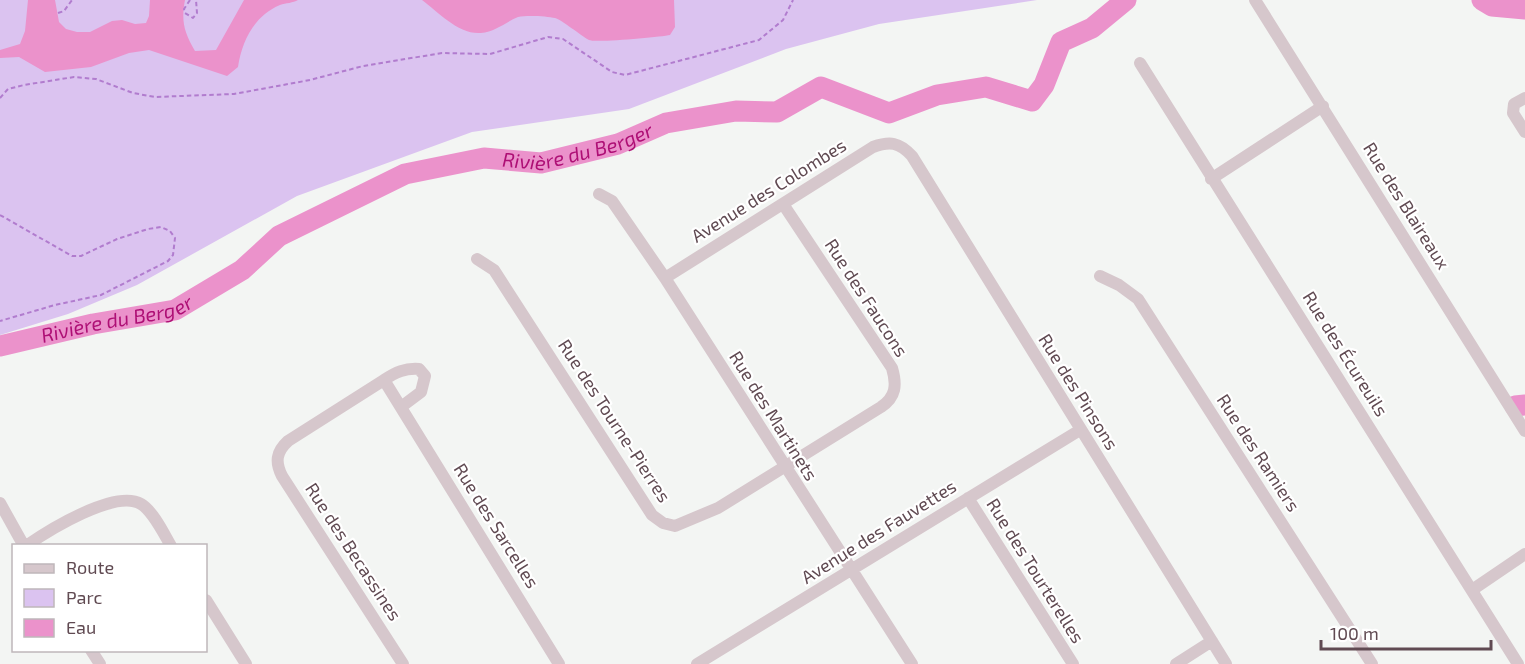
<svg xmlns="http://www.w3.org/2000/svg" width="1525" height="664" font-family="'Exo 2',sans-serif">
<rect width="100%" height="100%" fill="#f3f5f3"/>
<path fill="#dbc3f0" d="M0,0H1037L879,24L786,49L629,109L472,132L297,196L137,285L68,314L0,335Z"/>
<path fill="#eb92cb" d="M28,0H55L59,22L66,29L77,32H90L112,21L122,20L135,24L146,23L149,16L150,0H185C181,21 184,32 195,51L216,50L244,0H298C293,3 286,3 280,5C254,16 242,41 238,67L227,76L149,50L129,53L91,67L45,72L19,57L0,58V50L20,44L25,31Z
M422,0H674L675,27L670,35C661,37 595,43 589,40C580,35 562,20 555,18C547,16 526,15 518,17C506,22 495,32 481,33C459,35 438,12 422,0Z"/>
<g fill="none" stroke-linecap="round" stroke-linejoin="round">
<g stroke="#eb92cb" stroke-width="21">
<path d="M1482,0L1492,6L1525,9"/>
<path id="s1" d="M0,346L93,324L175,310L242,270L279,236L405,174L484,158L541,163L618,144L666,123L736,111L777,112L821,87L889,113L937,95L986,87L1032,101L1044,85L1061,42L1092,28L1126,0"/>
<path d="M1515,406L1525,405"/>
</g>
<path stroke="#b17cce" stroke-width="2" stroke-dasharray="4.5 3" stroke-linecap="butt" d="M190,0L184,9L185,13L193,18L197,13L196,0
M58,13L64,11L72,0
M0,98L8,89L24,85L74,77L96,79L133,93L155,97L234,94L310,80L363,66L442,53L490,54L548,37L563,39L612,72L625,75L759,40L783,20L793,0
M0,215L72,256H81L117,239L148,229L161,227L170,231L175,238L173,255L168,261L101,295L55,305L0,321"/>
<path stroke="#d6c7cc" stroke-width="12" d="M1255,0L1525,431
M1140,63L1518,664
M1525,98L1514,104L1513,113L1525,132
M1211,179L1323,106
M599,194L612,201L665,278L912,664
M477,259L494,270L652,515L663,523L675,526L718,508L881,407C896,397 897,385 892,368L783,204
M1100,276L1119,285L1138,299L1372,664
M665,278L873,147C890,141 899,142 912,156L1226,664
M384,380C396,372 405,368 419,369L425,376L421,392L401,407
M968,498L1073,664
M0,503L24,546
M26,546C49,530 115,489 141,504C153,511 164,534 171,546
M1472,590L1525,554
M206,600L246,664
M91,650L100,664
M403,664L282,476C275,462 276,452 288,441L384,380L559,664
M697,664L1080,430
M1176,664L1212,641"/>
</g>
<g text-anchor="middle" stroke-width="4.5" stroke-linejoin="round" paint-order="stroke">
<g font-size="18" fill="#604a52" stroke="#fff">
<text transform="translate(769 191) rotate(-32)" y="6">Avenue des Colombes</text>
<text transform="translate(1406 206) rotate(58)" y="6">Rue des Blaireaux</text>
<text transform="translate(866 298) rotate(57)" y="6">Rue des Faucons</text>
<text transform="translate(1345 354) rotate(58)" y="6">Rue des Écureuils</text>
<text transform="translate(1078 392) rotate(58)" y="6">Rue des Pinsons</text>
<text transform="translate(773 416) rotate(58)" y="6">Rue des Martinets</text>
<text transform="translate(614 421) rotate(57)" y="6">Rue des Tourne-Pierres</text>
<text transform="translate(1258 453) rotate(57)" y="6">Rue des Ramiers</text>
<text transform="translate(496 526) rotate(58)" y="6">Rue des Sarcelles</text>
<text transform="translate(879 532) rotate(-32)" y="6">Avenue des Fauvettes</text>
<text transform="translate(353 552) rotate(57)" y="6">Rue des Becassines</text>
<text transform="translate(1035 571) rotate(58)" y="6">Rue des Tourterelles</text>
</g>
<g font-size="20" font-style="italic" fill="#ae0f75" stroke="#fff">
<text dy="7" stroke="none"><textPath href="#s1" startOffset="624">Rivière du Berger</textPath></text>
<text dy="7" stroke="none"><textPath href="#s1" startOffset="120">Rivière du Berger</textPath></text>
</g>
</g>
<rect x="12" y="544" width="195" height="108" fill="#ffffff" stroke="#bfb7ba" stroke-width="1.5"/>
<rect x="24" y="564" width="30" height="9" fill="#d6c7cc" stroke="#bfb7ba" stroke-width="1.5"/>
<text x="66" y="574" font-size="18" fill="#604a52">Route</text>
<rect x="24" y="589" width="30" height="18" fill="#dbc3f0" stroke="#bfb7ba" stroke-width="1.5"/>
<text x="66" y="604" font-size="18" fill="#604a52">Parc</text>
<rect x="24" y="619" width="30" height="18" fill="#eb92cb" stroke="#bfb7ba" stroke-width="1.5"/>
<text x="66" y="634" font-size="18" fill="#604a52">Eau</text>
<path d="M1321 640v9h170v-9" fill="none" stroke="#604a52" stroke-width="3"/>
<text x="1330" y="640" font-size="18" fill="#604a52" stroke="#ffffff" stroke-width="4.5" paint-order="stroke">100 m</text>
</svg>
